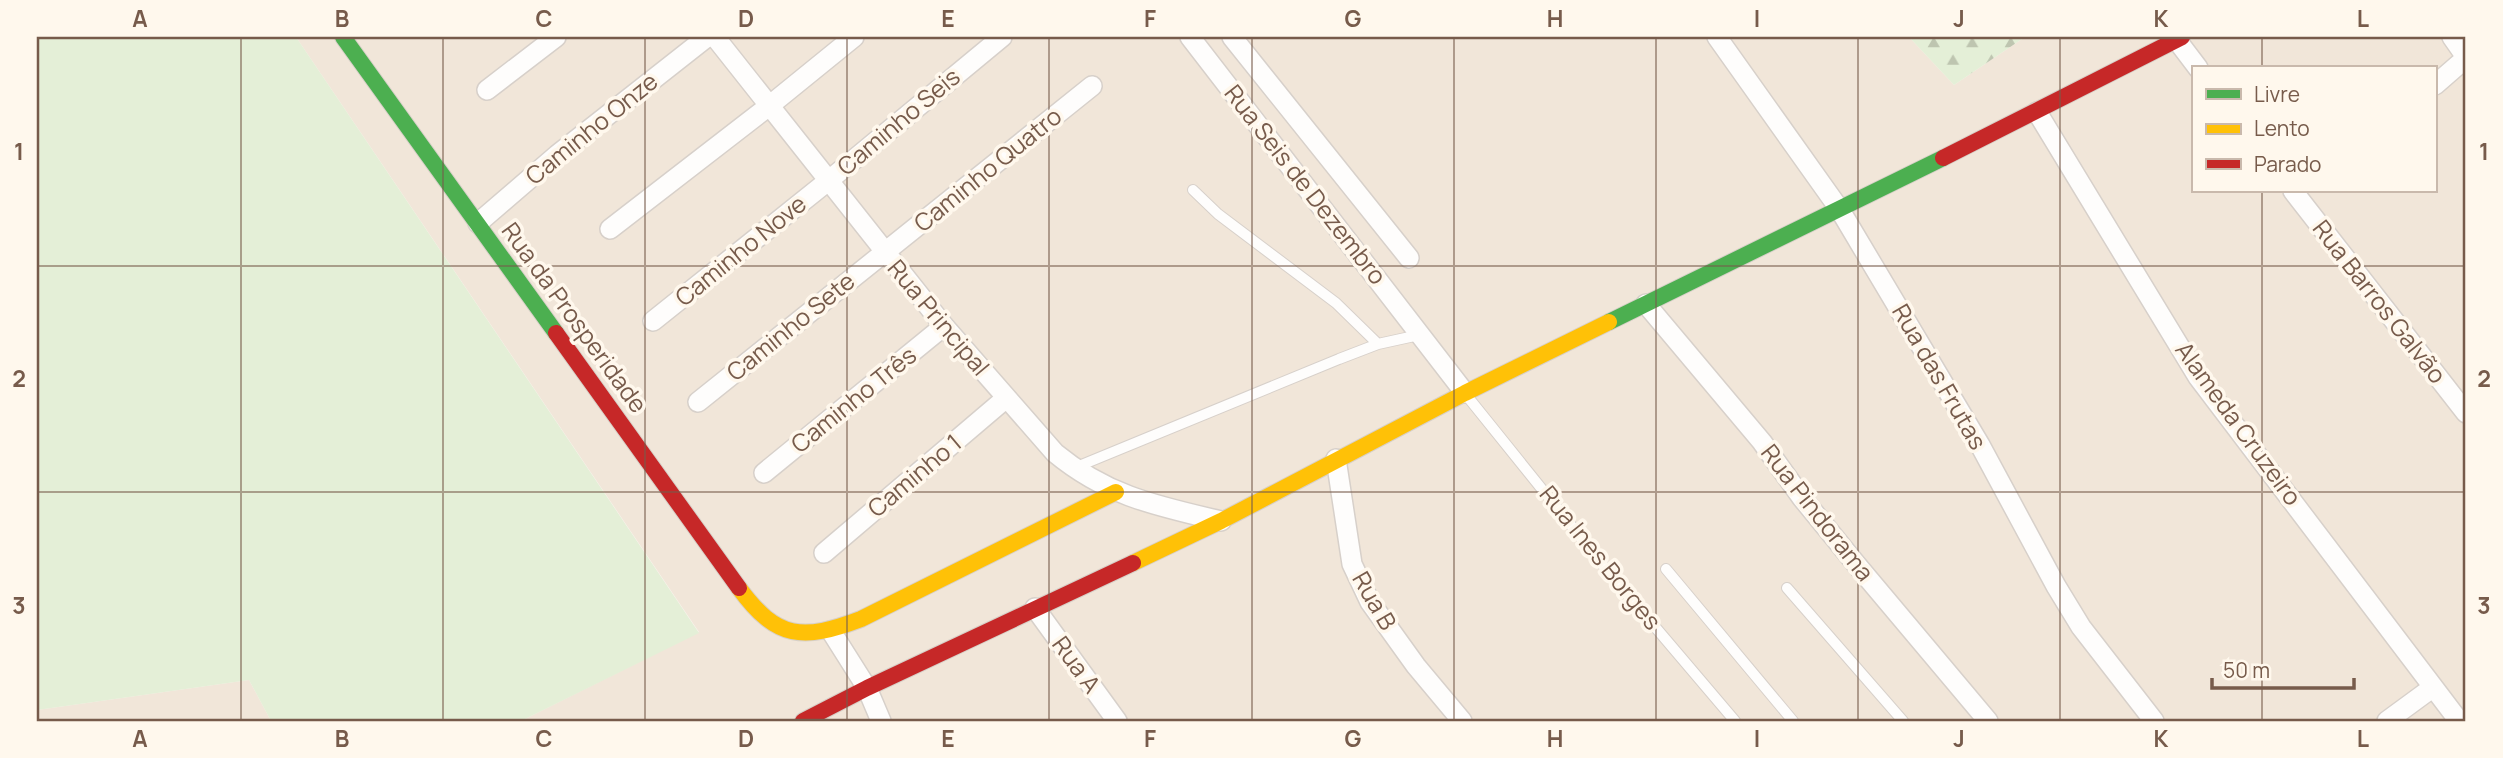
<svg xmlns="http://www.w3.org/2000/svg" width="2503" height="758" font-family="Manrope,sans-serif">
<defs>
<pattern id="forest-firs" width="22" height="20" patternUnits="userSpaceOnUse" patternTransform="scale(1.75)"><rect width="22" height="20" fill="#e4efd7"/><path d="M5 1l3.5 6h-7zM16 11l3.5 6h-7z" fill="#bec5b0"/></pattern>
</defs>
<rect width="100%" height="100%" fill="#f8f3ec"/>
<path fill="#f1e6d9" fill-rule="evenodd" d="M296,37H1909L1954,85L2025,37H2466V721H521L699,632ZM2193,68H2435V191H2193Z
M249,680L271,721H37V710Z"/>
<path fill="#e4efd7" d="M37,37H296L699,633L521,721H271L249,680L37,710Z"/>
<path fill="url(#forest-firs)" d="M1909,37H2025L1954,85Z"/>
<g fill="none" stroke-linecap="round" stroke-linejoin="round">
<defs>
<path id="lane" d="M1193,190L1218,214L1336,303L1378,344
M1467,396L1611,575L1735,721
M1074,468L1339,359L1378,344L1419,335
M1666,569L1793,721
M1787,588L1903,721"/>
<path id="street" d="M715,37L944,326L1055,453C1107,496 1157,506 1221,521
M1190,37L1465,393
M1232,37L1409,258
M1717,37L1840,210L1980,445L2056,586L2081,627L2154,721
M2452,37L2466,57
M2176,39L2198,68
M2435,85L2466,58
M487,90L556,37
M2037,112L2198,377L2459,721
M2293,191L2466,413
M478,223L557,155L707,37
M610,229L769,106L854,37
M1646,304L1762,442L1802,498L1856,564L1988,721
M653,321L828,181L1002,37
M698,402L1092,86
M1336,459L1352,564L1370,602L1416,666L1462,721
M764,473L944,326
M824,553L1005,399
M1035,608L1117,721
M831,631L867,688L881,721
M2387,721L2432,688"/>
<path id="fast" d="M343,37L556,333
M1609,322L1943,158"/>
<path id="slow" d="M1133,563L1221,521L1465,393L1609,322
M739,588C777,640 803,641 861,619L1116,492"/>
<path id="jam" d="M1943,158L2182,37
M556,333L739,588
M803,721L867,688L1133,563"/>
</defs>
<use href="#lane" stroke="#d7d0ca" stroke-width="12"/>
<use href="#street" stroke="#d7d0ca" stroke-width="22"/>
<use href="#fast" stroke="#d7d0c8" stroke-width="18"/>
<use href="#slow" stroke="#d7d0c8" stroke-width="18"/>
<use href="#jam" stroke="#d7d0c8" stroke-width="18"/>
<use href="#lane" stroke="#fefdfc" stroke-width="10"/>
<use href="#street" stroke="#fefdfc" stroke-width="19"/>
<use href="#fast" stroke="#4caf50" stroke-width="16"/>
<use href="#slow" stroke="#ffc107" stroke-width="16"/>
<use href="#jam" stroke="#c62828" stroke-width="16"/>
</g>
<path fill="none" stroke="#775b4b" stroke-width="2" stroke-opacity="0.55" d="M241,37V721M443,37V721M645,37V721M847,37V721M1049,37V721M1252,37V721M1454,37V721M1656,37V721M1858,37V721M2060,37V721M2262,37V68M2262,191V721M37,266H2466M37,492H2466"/>
<g text-anchor="middle" stroke-width="7" stroke-linejoin="round" paint-order="stroke">
<g font-size="24" fill="#775b4b" stroke="#fff8ed">
<text transform="translate(899 122) rotate(-40)" y="8">Caminho Seis</text>
<text transform="translate(592 129) rotate(-39)" y="8">Caminho Onze</text>
<text transform="translate(988 170) rotate(-39)" y="8">Caminho Quatro</text>
<text transform="translate(1305 185) rotate(52)" y="8">Rua Seis de Dezembro</text>
<text transform="translate(741 251) rotate(-39)" y="8">Caminho Nove</text>
<text transform="translate(2379 302) rotate(52)" y="8">Rua Barros Galvão</text>
<text transform="translate(574 318) rotate(54)" y="8">Rua da Prosperidade</text>
<text transform="translate(938 318) rotate(50)" y="8">Rua Principal</text>
<text transform="translate(791 327) rotate(-39)" y="8">Caminho Sete</text>
<text transform="translate(1939 377) rotate(60)" y="8">Rua das Frutas</text>
<text transform="translate(854 400) rotate(-39)" y="8">Caminho Três</text>
<text transform="translate(2238 424) rotate(54)" y="8">Alameda Cruzeiro</text>
<text transform="translate(915 476) rotate(-40)" y="8">Caminho 1</text>
<text transform="translate(1817 513) rotate(52)" y="8">Rua Pindorama</text>
<text transform="translate(1600 558) rotate(51)" y="8">Rua Ines Borges</text>
<text transform="translate(1374 601) rotate(60)" y="8">Rua B</text>
<text transform="translate(1076 665) rotate(54)" y="8">Rua A</text>
</g>
</g>
<rect width="2503" height="758" fill="none" stroke="#fff8ed" stroke-width="77"/>
<rect x="2192" y="66" width="245" height="126" fill="#fff8ed" stroke="#c9b9ac" stroke-width="2"/>
<rect x="2206" y="89" width="35" height="10" fill="#4caf50" stroke="#c9b9ac" stroke-width="2"/>
<text x="2254" y="102" font-size="21" fill="#775b4b">Livre</text>
<rect x="2206" y="124" width="35" height="10" fill="#ffc107" stroke="#c9b9ac" stroke-width="2"/>
<text x="2254" y="136" font-size="21" fill="#775b4b">Lento</text>
<rect x="2206" y="159" width="35" height="10" fill="#c62828" stroke="#c9b9ac" stroke-width="2"/>
<text x="2254" y="172" font-size="21" fill="#775b4b">Parado</text>
<path d="M2212 678v10h142v-10" fill="none" stroke="#775b4b" stroke-width="3.5"/>
<text x="2223" y="678" font-size="21" fill="#775b4b" stroke="#fff8ed" stroke-width="5" paint-order="stroke">50 m</text>
<rect x="38" y="38" width="2426" height="682" fill="none" stroke="#775b4b" stroke-width="2.5"/>
<g font-size="23" text-anchor="middle" font-weight="bold" fill="#775b4b">
<text x="140" y="27">A</text>
<text x="342" y="27">B</text>
<text x="544" y="27">C</text>
<text x="746" y="27">D</text>
<text x="948" y="27">E</text>
<text x="1150" y="27">F</text>
<text x="1353" y="27">G</text>
<text x="1555" y="27">H</text>
<text x="1757" y="27">I</text>
<text x="1959" y="27">J</text>
<text x="2161" y="27">K</text>
<text x="2363" y="27">L</text>
<text x="19" y="160">1</text>
<text x="2484" y="160">1</text>
<text x="19" y="387">2</text>
<text x="2484" y="387">2</text>
<text x="19" y="614">3</text>
<text x="2484" y="614">3</text>
<text x="140" y="747">A</text>
<text x="342" y="747">B</text>
<text x="544" y="747">C</text>
<text x="746" y="747">D</text>
<text x="948" y="747">E</text>
<text x="1150" y="747">F</text>
<text x="1353" y="747">G</text>
<text x="1555" y="747">H</text>
<text x="1757" y="747">I</text>
<text x="1959" y="747">J</text>
<text x="2161" y="747">K</text>
<text x="2363" y="747">L</text>
</g>
</svg>
